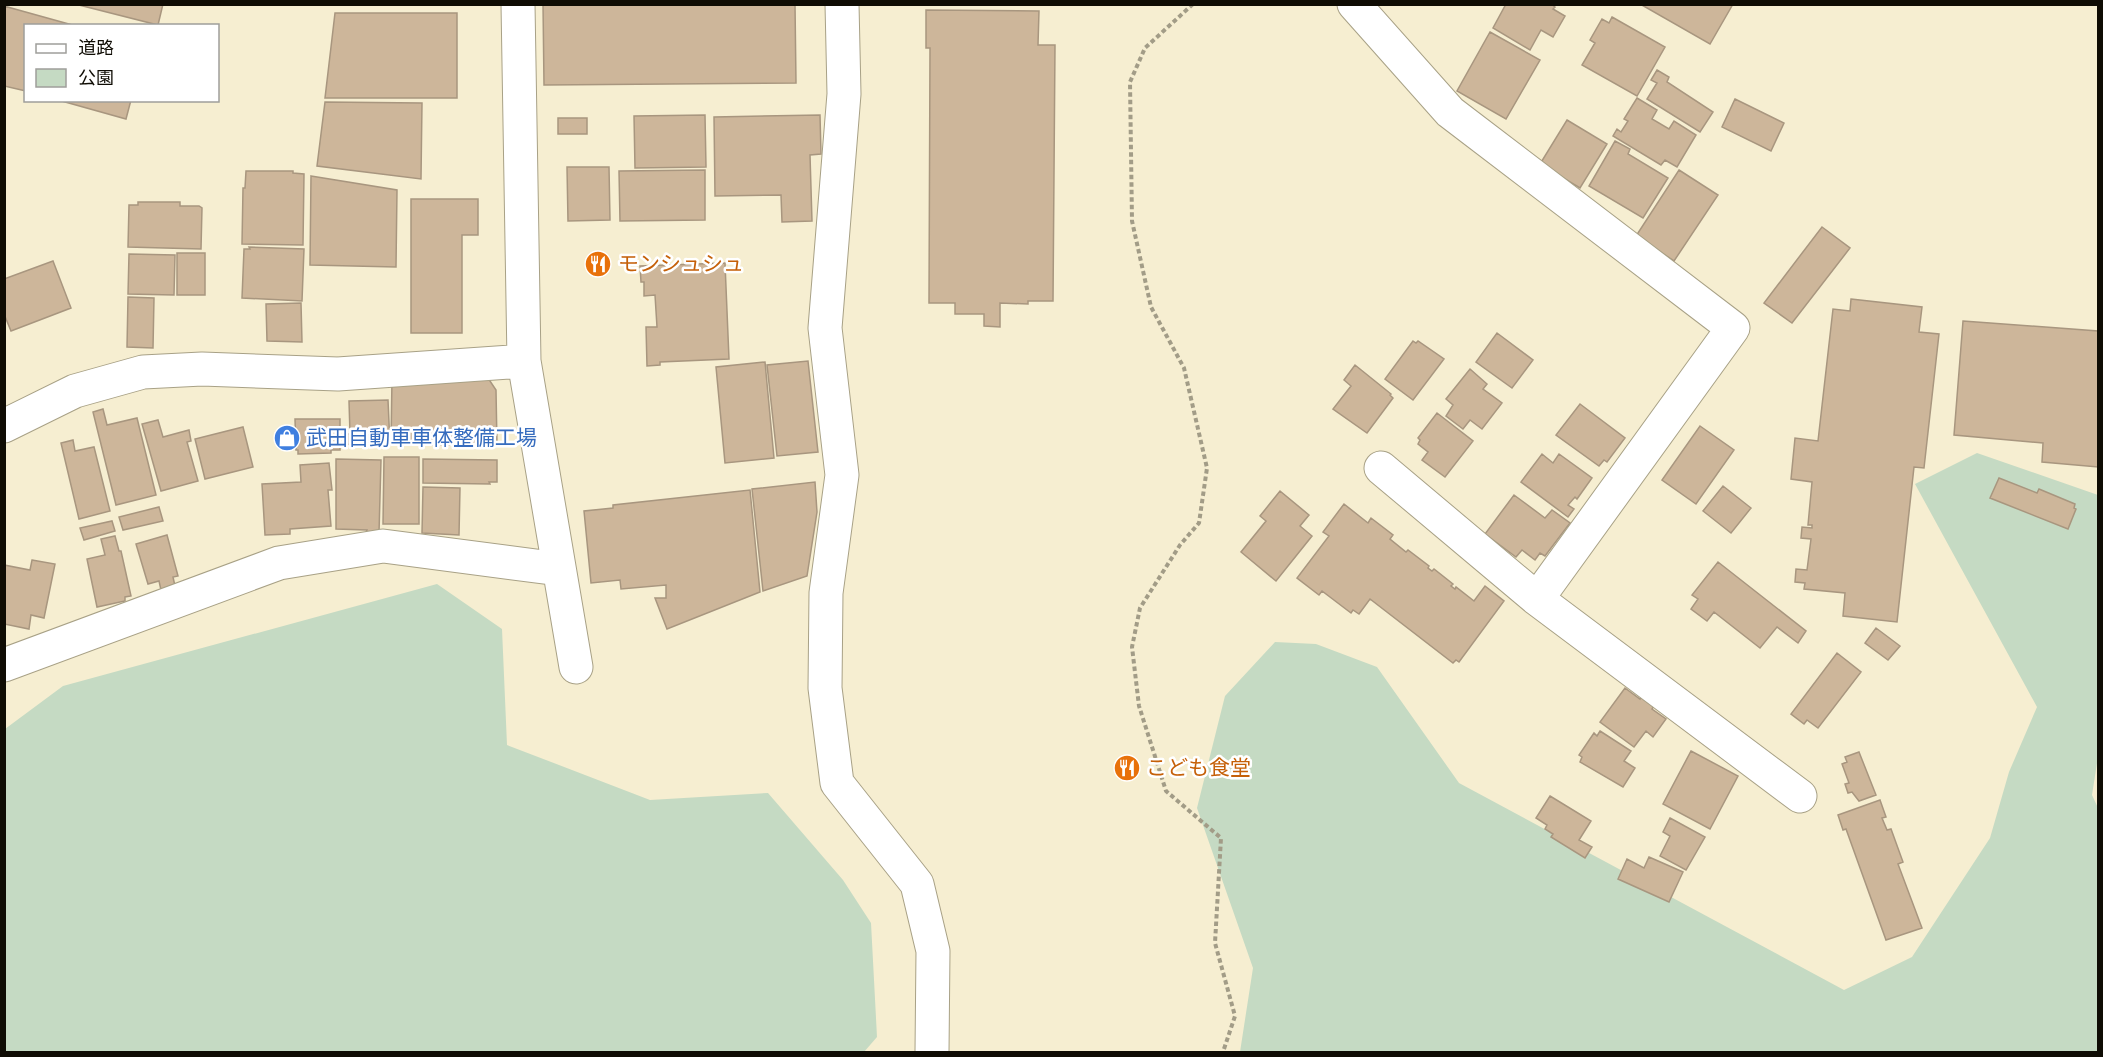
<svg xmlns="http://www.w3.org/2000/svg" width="2103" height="1057" font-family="'Alegreya Sans','Noto Sans JP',sans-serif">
<rect width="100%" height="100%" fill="#f6eed1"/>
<path fill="#c5dac3" d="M1977,453L2098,495V757L2092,795L2098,808V1052H1240L1253,968L1197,808L1225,696L1275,642L1316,644L1377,667L1459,783L1844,990L1912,957L1990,838L2009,772L2037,707L1915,484Z
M437,584L502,629L507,745L650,800L768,793L843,880L871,923L877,1037L864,1052H5V729L63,686Z"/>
<path fill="#cdb69a" stroke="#a8967f" stroke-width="1.5" d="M75,4H163L158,25Z
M543,4H795L796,83L544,85Z
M1506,4H1551L1555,7L1553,9L1565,16L1553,37L1541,30L1530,50L1493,28Z
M1640,4H1733L1710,44Z
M4,6L76,26H26V91L4,86Z
M926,10L1039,11L1038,45H1055L1053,301H1028V304L1000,303V327L984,326V314H955V303H929L930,48H926Z
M335,13H457V98H325Z
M1612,17L1665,47L1637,96L1582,65L1595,43L1590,40L1602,19L1609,23Z
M1490,32L1540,60L1506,119L1457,91Z
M1657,70L1669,77L1667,82L1713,112L1700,132L1647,99L1657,83L1651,80Z
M1637,98L1657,110L1652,119L1669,129L1674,121L1696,135L1677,167L1665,160L1661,165L1613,136L1617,129L1621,132L1628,121L1624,119Z
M1735,99L1784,123L1771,151L1722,127Z
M58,100H131L126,119Z
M325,102L422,103L421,179L317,166Z
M705,115L706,167L635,168L634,116Z
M820,115L821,154L810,155L812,221L782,222L781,195L715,196L714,117Z
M558,118H587V134H558Z
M1567,120L1607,144L1580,188L1540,164Z
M1615,141L1630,149L1628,154L1668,178L1643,218L1589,186Z
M567,167H609L610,220L568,221Z
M705,170V220L620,221L619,171Z
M1679,170L1718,195L1674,261L1636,236Z
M246,171H293V173L304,174L303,245L242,244L243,188H245Z
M311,176L397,190L396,267L310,265Z
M411,199H478V235H462V333H411Z
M138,202H180V206H199L202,208L201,249L128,247L129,205H138Z
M1822,227L1850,248L1792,323L1764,303Z
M249,247L304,249L302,301L242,298L244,249H250Z
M177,253H205V295H177Z
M129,254L175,255L174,295L128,294Z
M53,261L71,308L11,331L4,314V279Z
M725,263L729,359L660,362V365L647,366L646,327H657L655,295L644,296V282H641L640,266Z
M128,297L154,298L153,348L127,347Z
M1851,299L1922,307L1919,332L1939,334L1924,468L1914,467L1897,622L1843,616L1845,593L1804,589L1805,583L1795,582L1796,569L1807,570L1811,539L1801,538L1802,527L1812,528V525H1808L1812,482L1791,479L1795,438L1818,441L1833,309L1850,311Z
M301,303L302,342L267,341L266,304Z
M1963,321L2098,331V467L2042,462L2043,443L1954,435Z
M1497,333L1533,360L1512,388L1476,362Z
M1413,341L1416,343L1418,341L1444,359L1413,400L1385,379Z
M808,361L818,452L777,456L767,365Z
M765,362L774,458L725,463L716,367Z
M1355,365L1391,394L1390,395L1393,398L1367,433L1333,409L1351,386L1344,380Z
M1470,369L1487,384L1483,389L1502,403L1482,429L1470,420L1463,429L1446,416L1453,405L1446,399Z
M392,378H488L496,390L497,445H391Z
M388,400L390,445L350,446L349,444L345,445V434H350L349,401Z
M1580,404L1625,438L1607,462L1604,460L1599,466L1556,435Z
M103,409L107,425L137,418L156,495L116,505L93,412Z
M1437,413L1473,441L1445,477L1422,460L1428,452L1418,444L1420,440L1418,438Z
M295,419H340V450H331V453L298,454V450H296Z
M158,420L163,437L189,430L191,441L187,442L198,481L161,491L142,424Z
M1700,426L1734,450L1696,504L1662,480Z
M243,427L253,467L205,479L195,439Z
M73,440L75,451L94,447L110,511L79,519L61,443Z
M1542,454L1553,463L1559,454L1592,478L1577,499L1575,497L1568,505L1574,509L1568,517L1521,482Z
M384,457H419V524H383Z
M336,459L381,460L379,533H366L367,530L336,529Z
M423,459L497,460V482H489L490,484L423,483Z
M329,463L332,490H328L331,526L290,529V534L265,535L262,484L301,482L300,465Z
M1999,478L2037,493L2039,489L2075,504L2074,508L2076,509L2068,529L1990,498Z
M815,482L817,512L807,576L763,591L752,489Z
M1723,486L1751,508L1731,533L1703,511Z
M423,487L460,488L459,535L422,533Z
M750,490L760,592L667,629L655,598H666V585L621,589L620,580L591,583L584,511L613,508V505Z
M1280,491L1309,515L1300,526L1312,536L1276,581L1241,552L1266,521L1260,516Z
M1514,495L1545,518L1552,510L1570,523L1545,556L1540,553L1535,560L1522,550L1516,557L1485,534Z
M1344,504L1368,523L1371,518L1393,535L1390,539L1406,552L1408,550L1429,566L1428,568L1432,571L1434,569L1453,584L1451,586L1455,589L1456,587L1474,601L1485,586L1504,601L1459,662L1456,660L1453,663L1370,599L1359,614L1353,610L1351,613L1322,591L1319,595L1297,578L1329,536L1323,532Z
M159,507L163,521L123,530L119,517Z
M112,521L115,531L84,540L80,528Z
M167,535L178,576L173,577L175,586L161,590L159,581L148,584L136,544Z
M115,536L119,551H121L131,596L125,597V601L97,607L87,559L105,555L101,539Z
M32,560L55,564L44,618L31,615L29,629L4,624V565L30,570Z
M1718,562L1806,631L1798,643L1777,627L1760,648L1714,612L1707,621L1691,609L1698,599L1692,595Z
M1876,628L1900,646L1888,660L1865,643Z
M1837,653L1861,672L1818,728L1807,720L1804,724L1791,714Z
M1625,688L1640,699L1642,695L1655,704L1652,709L1666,719L1653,737L1646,731L1634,747L1600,722Z
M1600,731L1631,751L1624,761L1635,768L1623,787L1580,762L1582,757L1579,755L1594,733L1597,736Z
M1691,751L1738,776L1710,829L1663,804Z
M1859,752L1876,795L1859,801L1852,792L1848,793L1845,784L1849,783L1842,764L1847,762L1845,757Z
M1550,796L1591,821L1579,840L1592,847L1585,858L1551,837L1553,834L1545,829L1547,825L1536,818Z
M1880,800L1886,817L1882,818L1887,830L1891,829L1903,862L1898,864L1922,928L1886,940L1846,829L1843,830L1838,815Z
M1670,818L1705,837L1686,870L1660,856L1670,836L1663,832Z
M1649,857L1683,872L1669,902L1618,879L1627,859L1644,868Z"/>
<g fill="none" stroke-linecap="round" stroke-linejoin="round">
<defs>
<path id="street" d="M518,4L524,361L576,667
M842,4L844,94L825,328L842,475L826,593L825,688L837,783L917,884L933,951L932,1052
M1354,4L1450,112L1733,328L1537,599
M4,426L75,391L143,372L202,369L338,374L524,361
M1381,468L1537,599L1800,796
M4,665L279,563L383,546L559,569"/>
</defs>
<use href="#street" stroke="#a8a186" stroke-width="35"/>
<path stroke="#a29c87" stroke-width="4" stroke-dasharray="4.5 3" stroke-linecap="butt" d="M1193,4L1145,48L1130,82L1132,221L1151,307L1184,368L1207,468L1199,523L1180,545L1140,608L1132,647L1139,706L1166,791L1221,838L1215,943L1235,1016L1223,1052"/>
<use href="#street" stroke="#fff" stroke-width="33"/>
</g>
<defs>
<symbol id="restaurant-disc" viewBox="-11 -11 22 22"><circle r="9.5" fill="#e8710a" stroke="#fff"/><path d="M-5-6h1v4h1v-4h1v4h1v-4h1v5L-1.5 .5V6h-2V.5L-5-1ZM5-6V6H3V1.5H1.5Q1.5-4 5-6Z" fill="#fff"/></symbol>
<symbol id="shop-disc" viewBox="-11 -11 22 22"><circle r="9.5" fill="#3f7fe0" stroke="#fff"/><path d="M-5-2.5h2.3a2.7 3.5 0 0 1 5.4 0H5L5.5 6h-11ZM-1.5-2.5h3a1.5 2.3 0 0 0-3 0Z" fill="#fff"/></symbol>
</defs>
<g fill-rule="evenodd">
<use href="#restaurant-disc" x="583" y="249" width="30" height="30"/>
<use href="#shop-disc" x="272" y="423" width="30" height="30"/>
<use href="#restaurant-disc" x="1112" y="753" width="30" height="30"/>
</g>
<g text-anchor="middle" stroke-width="5" stroke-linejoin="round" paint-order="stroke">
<g font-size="21" fill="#c56008" stroke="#fff" text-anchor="start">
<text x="618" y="271">モンシュシュ</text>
<text x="1146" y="775">こども食堂</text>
</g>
<g font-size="21" fill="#366cbe" stroke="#fff" text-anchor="start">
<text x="306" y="445">武田自動車車体整備工場</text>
</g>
</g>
<rect width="2103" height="1057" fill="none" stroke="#0f0c04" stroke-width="12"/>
<rect x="24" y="24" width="195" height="78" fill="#ffffff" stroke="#9f9e9b" stroke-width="1.5"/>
<rect x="36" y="44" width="30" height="9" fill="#ffffff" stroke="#9f9e9b" stroke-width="1.5"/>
<text x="78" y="54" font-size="18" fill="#0f0c04">道路</text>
<rect x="36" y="69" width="30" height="18" fill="#c5dac3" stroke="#9f9e9b" stroke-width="1.5"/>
<text x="78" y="84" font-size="18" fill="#0f0c04">公園</text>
</svg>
